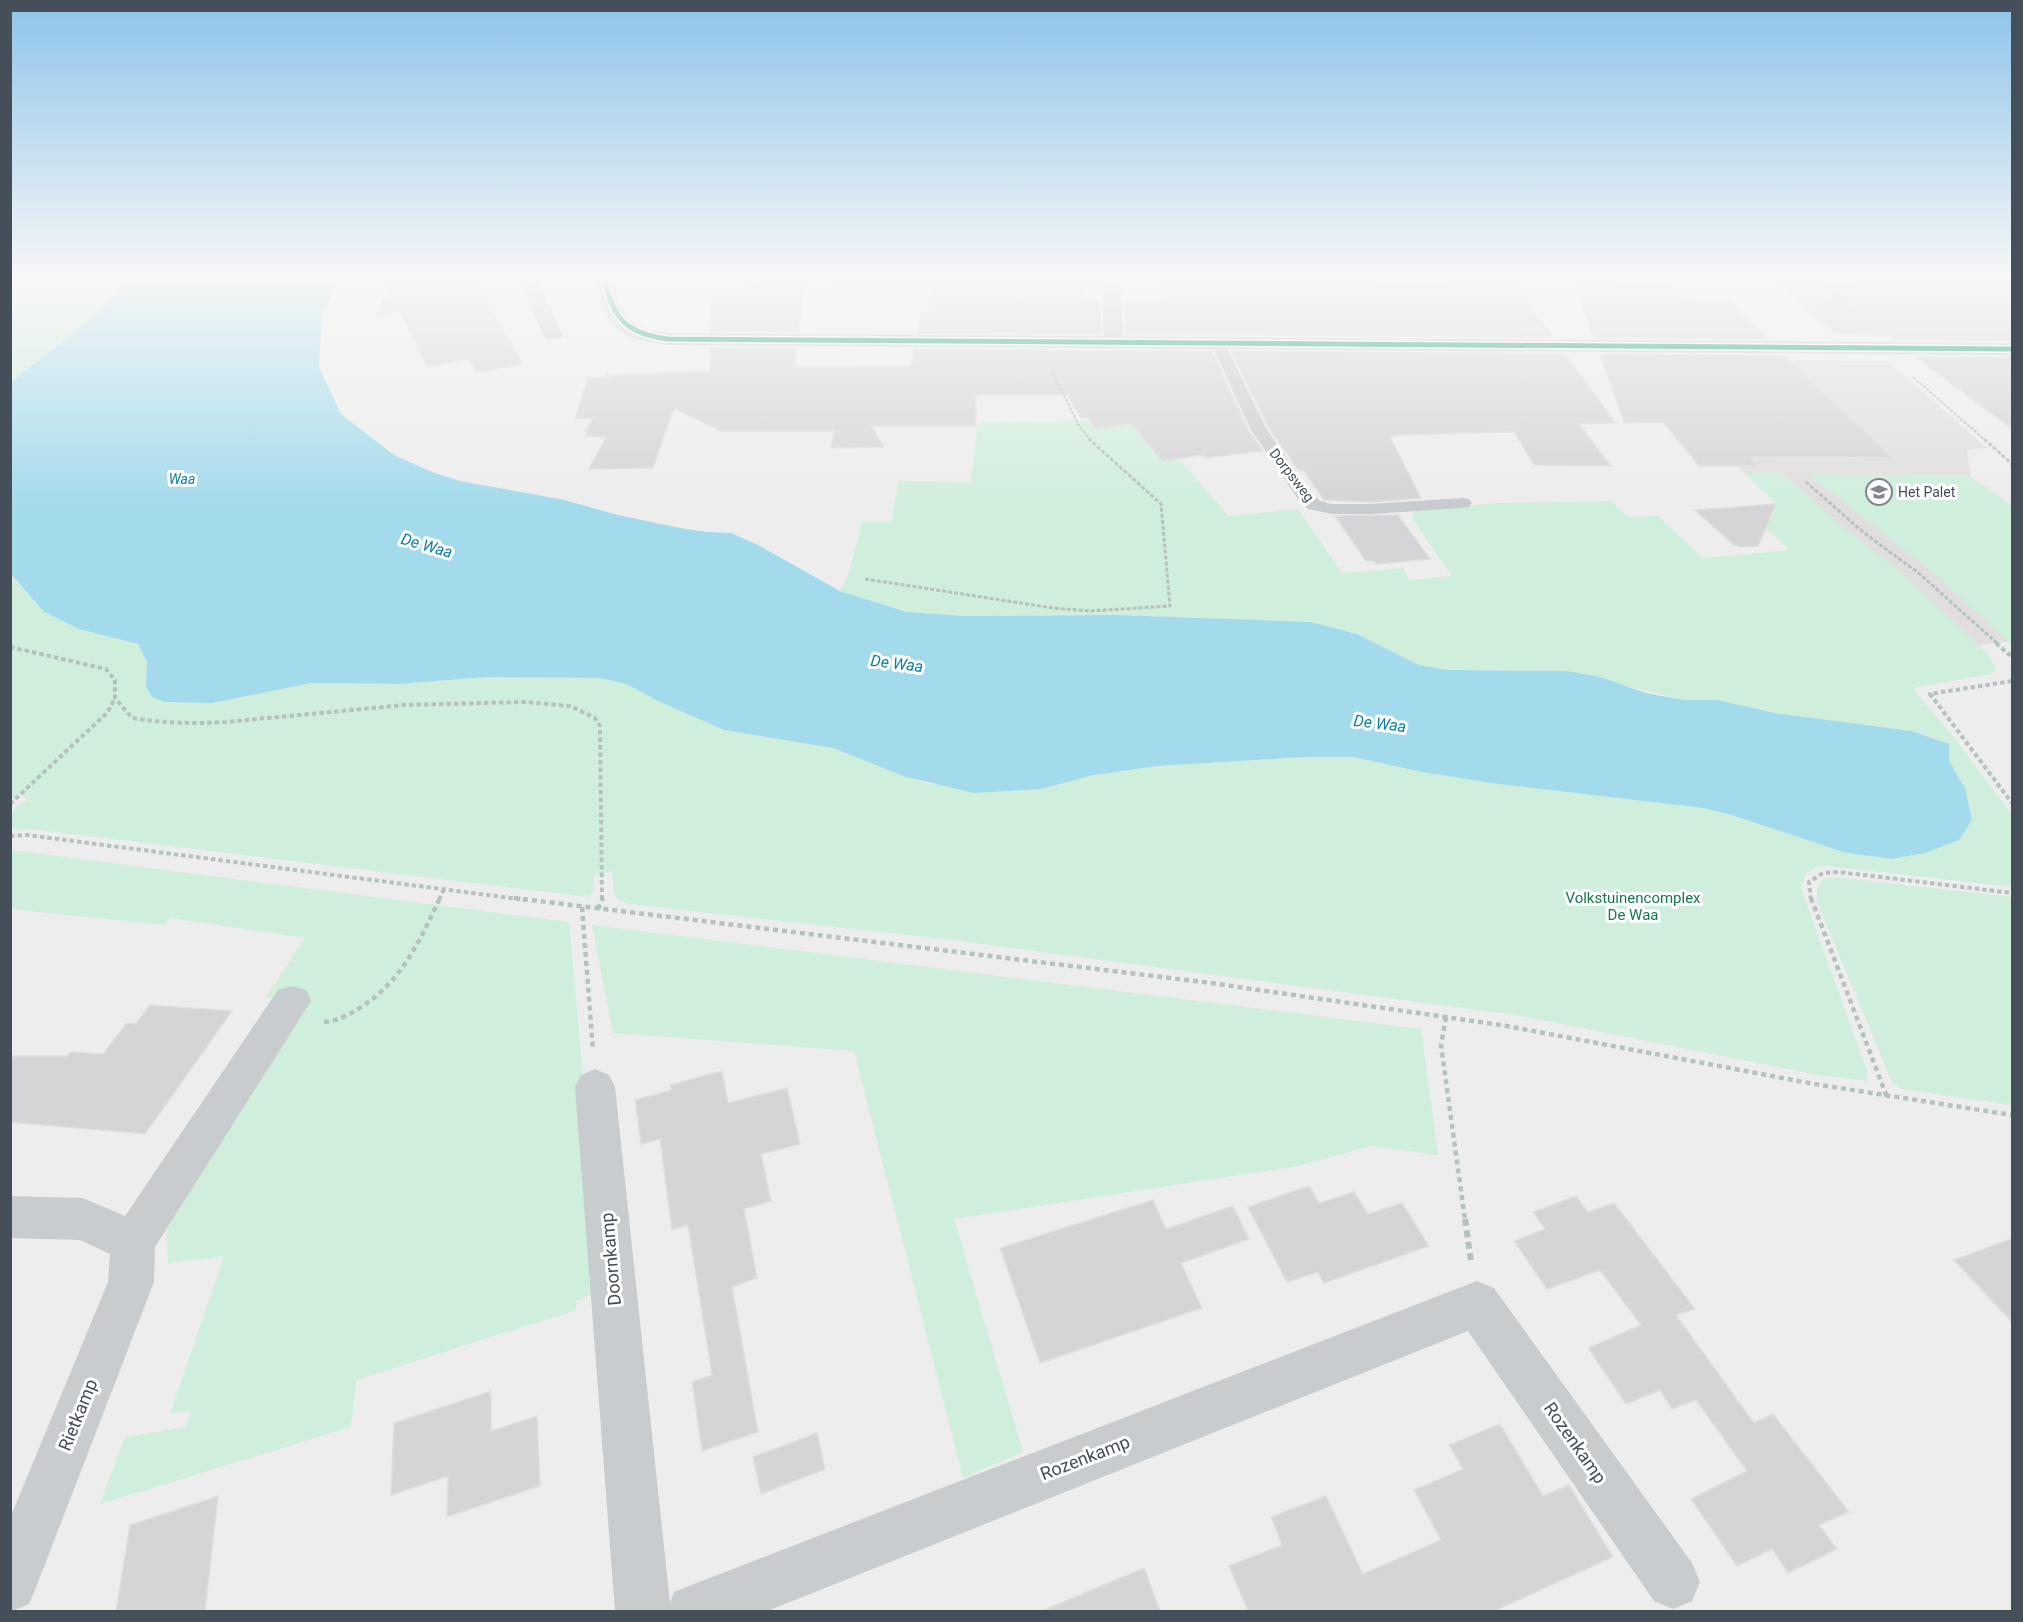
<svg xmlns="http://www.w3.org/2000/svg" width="2023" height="1622" font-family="Roboto,sans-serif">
<rect width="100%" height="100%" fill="#eeeded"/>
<path fill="#e0dedf" d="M1656,360L1887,361L1987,448L1967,450L1971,477L2012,506V641L1954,649L1745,474L1675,391Z"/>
<path fill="#d0eedc" d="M11,277H129L101,311L11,382Z
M1139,413L1229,516L1298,509L1342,573L1403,568L1409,580L1452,576L1411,517L1415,511L1495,503L1611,501L1628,517L1658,516L1703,558L1790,550L1744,508L1777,504L1745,474L1781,473L1844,528L1904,575L1988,654L1997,670L1991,674L1917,687L1914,690L1956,740L2012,815V887L1829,866L1817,867L1806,873L1801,888L1868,1073L1867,1081L1819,1075L1516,1015L944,939L629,904C610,898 615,889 612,871L594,876L593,892L589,897L39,830L11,829V811L28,799L20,794L11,799L10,574L44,612L79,629L138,644L147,662L146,687L213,703L311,683L399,684L487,677L600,678L626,684L658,701L724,730L833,748L906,777L929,784L1041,789L1094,775L1158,766L1305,757H1354L1422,772L1491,783L1703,808L1732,815L1846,853L1892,859L1925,853L1965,788L1949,761V744L1912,731L1775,713L1718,700H1684L1566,671L1448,670L1419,665L1357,634L1311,622L1117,615L965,616L908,612L840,591L849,572L862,522H892L898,481L971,482L978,422L1084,421Z
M1808,474L1967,475L2012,506V645L1934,573Z
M10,850L569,922L584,1086L596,1293L576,1301V1310L356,1380L351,1427L100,1504L125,1437L186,1427L191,1411L170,1414L224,1256L168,1263L167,1231L171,1219L308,999L266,997L305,938L171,918L164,925L11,909Z
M1835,877L2012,897V1105L1902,1089L1892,1082L1817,902V888L1823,879Z
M592,925L1421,1029L1438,1155L1371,1146L1298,1166L954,1219L1023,1452L963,1478L854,1051L613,1033Z"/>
<path fill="#a4dbec" d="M129,277H342L322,312L319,368L341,414L394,455L432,472L460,481L560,499L618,515L680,528L707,532L731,533L758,545L840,591L907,612L965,616L1117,615L1311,622L1357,634L1419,665L1448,670L1566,671L1600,677L1646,693L1684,700H1718L1775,713L1912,731L1949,744V761L1965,788L1972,820L1959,840L1925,853L1892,859L1846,853L1732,815L1703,808L1491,783L1422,772L1354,757H1305L1158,766L1094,775L1041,789L974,793L906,777L833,748L724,730L658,701L626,684L600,678L487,677L399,684L311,683L213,703L165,702L152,697L146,687L147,662L138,644L79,629L44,612L11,574V382L101,311Z"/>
<path fill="#d5d5d7" stroke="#dfdfe0" stroke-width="1.5" d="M393,277H473L523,364L476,373L469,359L427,367L401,312L375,317Z
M762,277H804L799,332L711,331L712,288L757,286Z
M1361,277L1362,280L1447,285L1444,277H1509L1553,337L1126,334L1124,300L1162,301L1159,278Z
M1572,277H1611L1615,282L1675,286L1682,299L1729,301L1769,339L1594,338Z
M1769,277L1815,280L1837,306H1847L1851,302L1835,282L1852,283L1846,277H2013V341L1894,340L1888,336L1835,333Z
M1002,288L1084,289V297L1100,300L1101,334L918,333L922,311H928L931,291H1002Z
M710,348H797L795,367L911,366L914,349L1212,351L1249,431L1263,451L1206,458L1204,455L1162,461L1132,424L1096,429L1087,417L1081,418L1067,395H976V426H871L884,447L831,448L834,431H721L674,408L653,468L589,469L606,437L585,436L587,432H584L594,418L575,419L588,378L610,377L606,375L710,371Z
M1231,351L1565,354L1616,423L1579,424L1611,466L1534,465L1514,432L1405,435L1390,437L1421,498L1371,502L1324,500L1304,471H1299L1269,429Z
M1600,354L1786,356L1893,458L1750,457L1758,466H1699L1663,422L1624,423Z
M1916,357H2013V430Z
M1776,504L1758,546L1741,547L1734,545L1695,510Z
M1398,515L1430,559L1376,564L1374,561H1366L1335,516Z
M150,1005L232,1011L145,1134L10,1122V1056H67L70,1052L103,1054L127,1023L136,1024Z
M722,1071L728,1103L787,1088L800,1144L761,1154L771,1201L744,1209L757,1278L732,1287L758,1432L702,1451L692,1382L712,1375L688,1225L672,1230L660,1139L641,1144L635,1100L672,1090L670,1085Z
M1309,1186L1319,1203L1354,1192L1368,1214L1402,1203L1429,1246L1324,1283L1318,1272L1287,1282L1248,1207Z
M1576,1196L1588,1212L1614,1203L1695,1309L1676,1315L1754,1423L1773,1414L1849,1512L1819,1525L1837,1549L1788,1573L1772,1549L1737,1566L1691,1499L1747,1471L1696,1400L1672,1409L1660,1390L1626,1404L1588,1348L1641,1325L1600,1270L1547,1289L1514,1241L1545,1229L1533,1212Z
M1153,1200L1166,1229L1233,1206L1249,1239L1181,1263L1202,1308L1040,1363L1000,1248Z
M2013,1238V1323L1954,1260Z
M491,1391V1431L537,1416L540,1486L447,1517L448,1476L391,1495L394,1423Z
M1500,1424L1543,1496L1569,1485L1613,1557L1494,1611H1248L1229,1566L1282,1545L1271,1517L1326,1496L1363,1574L1441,1540L1414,1490L1463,1469L1449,1445Z
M817,1433L825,1469L761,1494L753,1457Z
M218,1496L205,1611H116L130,1525Z
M1144,1568L1160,1611H1042Z"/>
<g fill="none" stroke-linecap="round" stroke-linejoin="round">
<path stroke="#b6c2be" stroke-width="2" stroke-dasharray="3 1.5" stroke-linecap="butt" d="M1052,371L1078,424L1090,440
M1913,377L1985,440"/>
<path stroke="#b6c2be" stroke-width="3" stroke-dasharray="4 2" stroke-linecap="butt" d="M1984,439L2012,464
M1806,482L1863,532L1921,575L1998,644
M865,579L1053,608L1090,611L1170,606L1161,504L1089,439"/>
<path stroke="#b6c2be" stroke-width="4" stroke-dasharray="4.5 3" stroke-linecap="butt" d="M1996,643L2012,657
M10,647L106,669L115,680V698L132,718C164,723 193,724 226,722L404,705L526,702L570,706L595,718L600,726L602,900
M2012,681L1930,694L2012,803
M10,804L108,712L115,698
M10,836L27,835L526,900
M439,900L444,889
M1811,900L1809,882L1823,873L1839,872L2012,893"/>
<path stroke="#b6c2be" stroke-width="4.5" stroke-dasharray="5 4" stroke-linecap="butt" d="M514,898L1211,983L1507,1026L1814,1084L2012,1115
M1811,898L1887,1097
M582,907L593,1050
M598,909L603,898
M1446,1017L1441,1045L1465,1220
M324,1022C337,1021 348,1015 358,1009C401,983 419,942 440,898"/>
<path stroke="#b6c2be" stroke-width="6" stroke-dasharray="7 4.5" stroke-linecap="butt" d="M1465,1219L1471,1262"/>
<path fill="#c9ccce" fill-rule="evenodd" d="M1815,277H1828L1847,298L1849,301L1847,304H1837Z
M1218,340L1225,344L1267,430L1310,491L1320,501L1332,504H1371L1463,498L1469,499L1472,503L1469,507L1463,508L1371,514H1332L1308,509L1298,499L1251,430L1211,344Z"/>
<path fill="#c9ccce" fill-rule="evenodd" d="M518,277H536L563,335L560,339H546L543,335Z
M827,277H1120L1124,343L1121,347H1107L1104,343L1102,286L835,284L829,283Z
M292,986L306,990L311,1001L155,1247L154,1282L37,1585L29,1604L10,1612V1518L108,1282L110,1254L80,1240L10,1238V1196L83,1198L125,1216L278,990Z
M595,1069L609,1075L615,1087L670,1603L674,1592L694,1584L1477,1281L1494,1288L1692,1563L1700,1582L1692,1601L1673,1609L1654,1601L1468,1331L765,1612H615L575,1087L581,1075Z"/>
<path fill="#c9ccce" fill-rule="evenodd" d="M594,277H612C623,314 625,328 667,333L2012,343V355L667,345C613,338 608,327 594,277Z"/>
<defs>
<path id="bus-1" d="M603,277C615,319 623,332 667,339L2012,349"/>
</defs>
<use href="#bus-1" stroke="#fff" stroke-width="8"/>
<use href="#bus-1" stroke="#00965e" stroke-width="5"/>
</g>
<linearGradient id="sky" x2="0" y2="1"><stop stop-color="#8dc4ea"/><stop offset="0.55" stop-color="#f7f7f7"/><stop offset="1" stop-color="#f7f7f7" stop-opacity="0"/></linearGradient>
<rect width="2023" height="504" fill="url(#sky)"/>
<defs>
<symbol id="school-ring" viewBox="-11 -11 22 22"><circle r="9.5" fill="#fff" stroke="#80868d" stroke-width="1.5"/><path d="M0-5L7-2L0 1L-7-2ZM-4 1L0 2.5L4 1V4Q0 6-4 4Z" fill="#80868d"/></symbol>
</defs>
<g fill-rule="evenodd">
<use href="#school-ring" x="1864" y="477" width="30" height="30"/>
</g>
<g text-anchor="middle" stroke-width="6" stroke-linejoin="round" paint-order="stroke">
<g font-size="14" fill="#444f59" stroke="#fff">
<text transform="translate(1292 475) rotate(52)" y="5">Dorpsweg</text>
</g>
<g font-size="14" font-style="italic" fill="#0b80a6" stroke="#fff">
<text x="182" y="484">Waa</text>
</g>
<g font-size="14" fill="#444f59" stroke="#fff" text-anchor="start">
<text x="1898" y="497">Het Palet</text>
</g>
<g font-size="15" fill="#157a4b" stroke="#fff">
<text x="1633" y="903">Volkstuinencomplex<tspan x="1633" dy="17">De Waa</tspan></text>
</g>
<g font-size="16" font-style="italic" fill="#0b80a6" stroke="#fff">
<text transform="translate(427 545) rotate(16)" y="6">De Waa</text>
<text transform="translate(897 663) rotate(7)" y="6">De Waa</text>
<text transform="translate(1380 723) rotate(7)" y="6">De Waa</text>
</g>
<g font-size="18" fill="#444f59" stroke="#fff">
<text transform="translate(611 1259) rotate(-95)" y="6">Doornkamp</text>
<text transform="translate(78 1415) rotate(-68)" y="6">Rietkamp</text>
<text transform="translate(1575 1443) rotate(55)" y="6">Rozenkamp</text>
<text transform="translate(1085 1458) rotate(-21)" y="6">Rozenkamp</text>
</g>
</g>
<rect width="2023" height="1622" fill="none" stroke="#444f59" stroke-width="24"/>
</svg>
